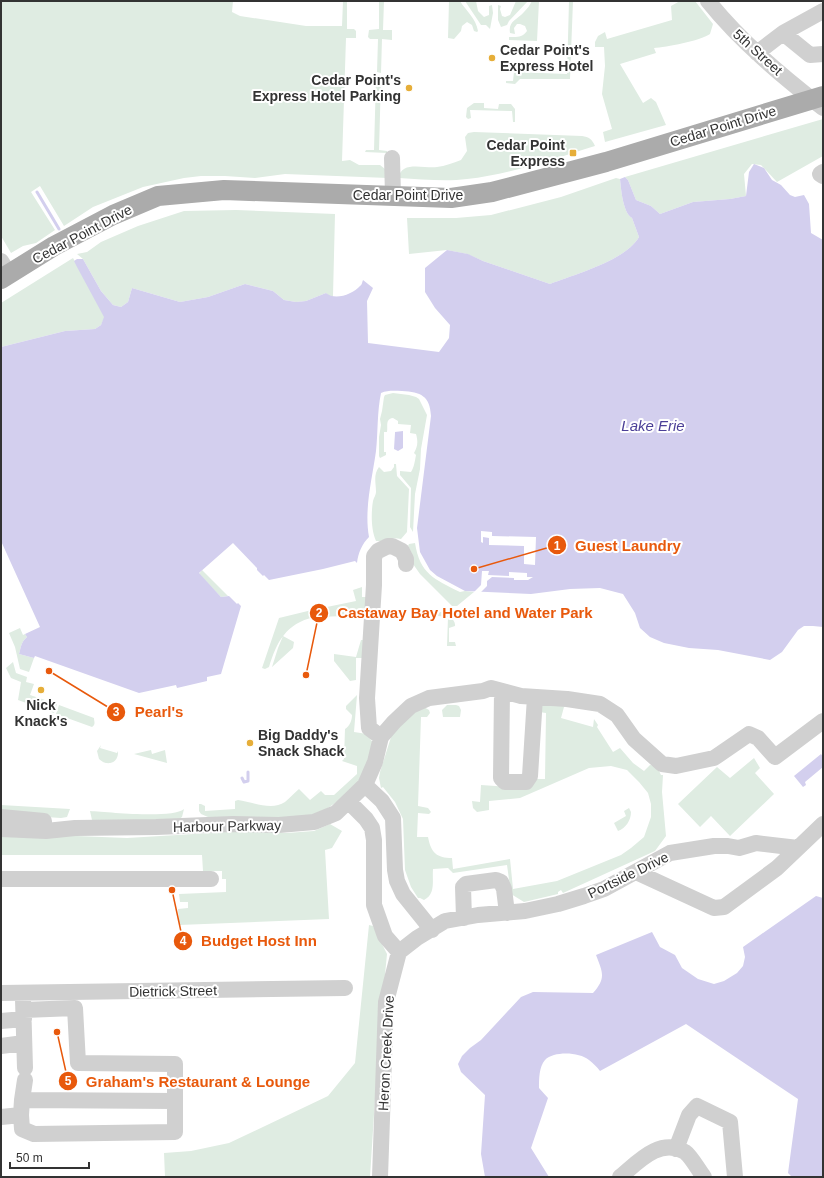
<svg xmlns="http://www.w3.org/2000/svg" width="824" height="1178" font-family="Arial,sans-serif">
<rect width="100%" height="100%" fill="#fff"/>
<path fill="#dfece2" d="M1,1H233L232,12L240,16L306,26H342L343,1H347V29H354L356,31V38H346L342,161L350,160L359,165H380L385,169L388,178L285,174L255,178L225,176H201L184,178L143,187L93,207L64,226L40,186L31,192L55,230L36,243L23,246L11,253L1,236Z
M379,1H384L383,30H392V40L382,39L381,73L377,72L378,39H370L368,37L369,30L379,29Z
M449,1H460C466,11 476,18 478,31L477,32L474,31L472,25L467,22L462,26L461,31L454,39L448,38Z
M465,1H476L478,11L484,17L489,15V6L492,5L493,13L490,29L486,25H481Z
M516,1H528L509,21L507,25L501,27L498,20V5L501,6L500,9L502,16L505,17L510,15Z
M532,1H539L537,41L509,40V37C517,37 522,38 527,31L525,26L520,24H517L514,28L515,34L510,33C508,21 517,20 524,12C527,9 530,5 532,1Z
M569,1H573L570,79H520L515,84L506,83V81H513L514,72L567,74Z
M680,1H695L713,24L710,34C700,41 666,47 654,48L656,53L620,64L643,103L651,98L656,102L666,125L605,142L603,132L612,129L602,94L605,66L604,47H595V42L598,36L605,32L607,39L672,20L671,6Z
M376,78L381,79L379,150L387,151V153L365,152L366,150H374Z
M474,103H484V108L498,109L499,104H511L515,109V122H513L512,111L470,110L471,118L468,119L466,117L467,108Z
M823,119V156L777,182L761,165L752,164L744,174L746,196L730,199L693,202L660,214L651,206L636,200L628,180L625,177Z
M474,132L582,136C589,137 592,139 595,146C554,159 510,174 467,179C445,182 421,179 399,178C400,160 426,169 437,167C445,166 453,163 461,160L467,151L465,137L468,133Z
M616,178L620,179C621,189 623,213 632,218L639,237C625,261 575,274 550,284L483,261L467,254L447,250L409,254L407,218H456L491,215L561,197Z
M236,210L335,214L333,296H329L326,293L306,301L296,302L284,300L273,291L245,284L208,297L180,302L132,288L128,302L121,307L113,305L101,291L83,259L77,254L87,252L101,242L138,226L184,211Z
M73,258L105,317L101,325L95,329L65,331L1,347V303Z
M393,393L409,395L416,397L419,399L427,415L421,449L420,469L415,494L413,532L410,527L411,488L400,475V471L411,472C414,468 415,460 416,455L414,453C418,446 418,441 416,434L410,433L411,425L398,424V421L393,418C385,419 388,426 387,432H384V452H386V455L380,458L379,456V437L381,425L380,419L382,411L384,397L385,395Z
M394,464H396L397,476L409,489L407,532L401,539C390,536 385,542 376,541C371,530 371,513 373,501C374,497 376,495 376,492C376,483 373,475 379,467L384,472L391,471L394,467Z
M415,543C420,574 434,579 460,592L465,591L474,592L457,606H452L420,574L413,564L412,554L408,546L409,544Z
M202,570L228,596L221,597L199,574Z
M362,587V597H366L365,618L345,616L317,617L316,612L322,610V608L356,601L353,590Z
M312,610L314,617C286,624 277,641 269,667L265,669L262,668L279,618Z
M440,612H442C447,615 456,619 455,626L449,628V642H455L456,646H447L448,617L438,616V614Z
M20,628L23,635L25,634L27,637C21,642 21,647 19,654L34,658L29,672L20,669L15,647L9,633Z
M283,636L294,642L293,648L272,667L278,648Z
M361,640H363L365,658H356V680L350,681L334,661V654L356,657Z
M13,662L16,673L27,677L26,682L34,684L30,695L57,704L54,713L18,700L21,682L11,678L6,668Z
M357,695L354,732L367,734L373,743L368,765L354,788L338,801L325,810L311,816L295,818L208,817L201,814L199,811V804H201L205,806V811L235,809V801L238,800C252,802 272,811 285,802C290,798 294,793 299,789L310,800L321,791L325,795H334L357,774V766L342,761L344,759L345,729C350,726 352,720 352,715L346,709V706Z
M543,702L566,705V707H564L561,718L593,727L594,719L598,725L597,727L613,752L620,748L633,763L644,771L650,765C656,765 659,770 661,775H663L662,792L666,836L655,851L563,893L561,890L558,892V894L524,902L511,894L507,865L453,873L448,868L433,869C432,881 436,894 424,900L420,898H418L411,887L405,870L403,819L395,802L383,787L381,788L379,778L380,772L392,734L419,708L424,707L429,710L430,713L427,717H421L418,806L428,808L431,812L429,814L418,813L417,837H428C431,853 437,858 452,858L453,869L510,859L513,889L557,881L621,855L631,848L644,837L651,817V804L648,793L639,782L627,770L611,766L589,768L520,798L489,801V810L477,812L473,808L472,801L480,802L481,785L511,787L534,779H545L546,713L539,712Z
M59,705L94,718C94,722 96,724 92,727L56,714Z
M447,705H456L459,706L461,710L460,717H443L442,710Z
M101,745L100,748L117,753L118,751C119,763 107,767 99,759L97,751Z
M151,750L152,754L165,750L167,763L134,754Z
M754,758L760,768L755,773L774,794L730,836L711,816L700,827L678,804L717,767L730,778Z
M1,805L70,809L67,817L61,818L1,814Z
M629,808L631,812C631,820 626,828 618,831L614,823L626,816L624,811Z
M184,809L182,817L178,820L98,822L92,820L90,811C108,812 172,819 184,809Z
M330,824L342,831L332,848L325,850L329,919L179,925L178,909L188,908V902H180L179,894L226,892V879H222V871H203L202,855H1V833L127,838L244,831L287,833L314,831Z
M369,925L373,926L387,954L379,1036L370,1177H165L164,1153L191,1151L229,1143L328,1096L355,1063Z"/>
<path fill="#d3cfee" d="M754,164L764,168L772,180L781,185L790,195L795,197L804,195L809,204L811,233L823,240V627L813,626H804L798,630L782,652L770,660L718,650L689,648L664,643L650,637L640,628L635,613L623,594L600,588L570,589L531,594L465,591L437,576L430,570L420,552L417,528L431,416C430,396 421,392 402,391C395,391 388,390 381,393C377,412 378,432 376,451C372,480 364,509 369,537C362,544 358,553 357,563L355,561L323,569L269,580L264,575L263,576L257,570V568L233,543L199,573L221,597L229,596L237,604L238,603L241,606L221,674L207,677V681L177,688L176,685L139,693L35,656L34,658L19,654C21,647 21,642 27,637L25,634L40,627L1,541V347L65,331L95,329L101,325L104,317L77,267L74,261L77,259H83L101,291L113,305L121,307L128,302L132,288L180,302L208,297L245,284L273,291L284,300L296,302L306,301L326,293C335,301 353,294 360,286C362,285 362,282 363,280L373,288L367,301L368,343L439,352L449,338L450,325L435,308L425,292V268L447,250L468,254L483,261L550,284C575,274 625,261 639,237L632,218C623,213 621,189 620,179L625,177L628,180L636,200L651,206L660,214L693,202L730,199L746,196L749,172Z
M403,431V448L398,451L394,449L395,433V432Z
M821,754L823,757V767L805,782L806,785L803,787L794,776Z
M816,896L823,898V1177H792L788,1173L798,1099L686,1024L600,1071C597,1067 593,1063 589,1060C579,1052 554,1051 545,1060C539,1067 539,1079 539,1088L548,1098L531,1148L549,1177H485L481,1154L485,1095L461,1072L458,1064L462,1056L470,1048L481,1040L521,997L533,992L593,993C606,978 603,973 596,955L652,932L660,947L675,955L682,968L698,979L714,984L724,981L737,973L743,966L745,957L743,947Z"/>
<path fill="#fff" d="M481,531L492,532V536L536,537L535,565L524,564V546L489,545V538L483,537V543L481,542Z
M482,571H489L488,575L509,576V572L527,573V577H533L528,580H514V578L492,577L487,581V586L481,592H474L481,585Z"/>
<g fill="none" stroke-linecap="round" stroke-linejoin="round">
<path stroke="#d3cfee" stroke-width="3" d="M37,192L59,229
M242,778L244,782L248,781V772"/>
<path stroke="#d0d0d0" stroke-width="16" d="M708,1C741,42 782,76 823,108
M823,11L783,33L810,55L823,54
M757,53L783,33
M392,158L393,195
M823,172L820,174L823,176
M1,261L9,274
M502,691L501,778L505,782H526L530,776L535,697
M381,737L369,728L367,698L374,585V556L378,551L388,546H392L402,551L406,559V564
M365,785L382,801L393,818L395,870L397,881L403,894L432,930
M349,802L366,819L372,828L374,840V905L385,936L399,952
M1,817L44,821
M1,829L46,831L75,828L156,827L233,824L279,825L314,822L336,813L365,785L375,762L381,737L394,722L411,706L429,698L483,691L491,688L521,696L567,699L600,704L617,715L634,739L662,764L676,766L714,758L749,734L758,738L775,757L823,721
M636,872L714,908L724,907L777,868L798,848
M1,879H211
M464,918L463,887L466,884L496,880L501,882L504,889L507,913
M399,952L417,938L445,921L478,915L525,911L558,904L584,896L604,889L670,853L714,846H728L739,848L756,843L798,848L823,824
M1,993L345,988
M23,999L25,1068
M1,1021L24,1019
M1,1046L24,1043
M22,1100L175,1101
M21,1115L22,1129L34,1134L175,1132V1064L78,1063L75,1008L24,1010
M1,1117L21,1115L22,1100L25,1080
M676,1149L689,1115L697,1106L730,1122L735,1177
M380,1177L386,1002L399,952
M620,1177C638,1162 660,1137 685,1152C691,1156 699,1171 704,1177"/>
<path stroke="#ababab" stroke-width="20" d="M1,279L54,246L113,215L158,196L224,190L451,198L492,192L606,162L823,96"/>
</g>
<g fill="#e6ae39" stroke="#fff" stroke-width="1.5">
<circle cx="492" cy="58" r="4"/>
<circle cx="409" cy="88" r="4"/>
<rect x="569" y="149" width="8" height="8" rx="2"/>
<circle cx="41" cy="690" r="4"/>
<circle cx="250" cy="743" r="4"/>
</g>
<g text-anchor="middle" stroke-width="4" stroke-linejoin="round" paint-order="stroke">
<g font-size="14" font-weight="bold" fill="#333" stroke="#fff" text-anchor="start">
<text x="500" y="55">Cedar Point's<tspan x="500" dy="16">Express Hotel</tspan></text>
<text x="401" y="85" text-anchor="end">Cedar Point's<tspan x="401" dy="16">Express Hotel Parking</tspan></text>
<text x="565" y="150" text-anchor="end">Cedar Point<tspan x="565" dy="16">Express</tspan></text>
<text x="41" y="710" text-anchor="middle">Nick<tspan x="41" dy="16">Knack's</tspan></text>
<text x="258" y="740">Big Daddy's<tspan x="258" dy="16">Snack Shack</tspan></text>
</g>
<g font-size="14" fill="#333" stroke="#fff">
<text transform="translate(758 52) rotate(42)" y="5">5th Street</text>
<text transform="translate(723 126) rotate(-17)" y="5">Cedar Point Drive</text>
<text x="408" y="200">Cedar Point Drive</text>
<text transform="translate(82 234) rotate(-28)" y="5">Cedar Point Drive</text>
<text transform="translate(227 826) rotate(-1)" y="5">Harbour Parkway</text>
<text transform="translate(628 875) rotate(-26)" y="5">Portside Drive</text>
<text transform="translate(173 991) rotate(-1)" y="5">Dietrick Street</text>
<text transform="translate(386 1053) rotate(-87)" y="5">Heron Creek Drive</text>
</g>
<g font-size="15" font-style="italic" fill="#4b3f97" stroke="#fff">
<text x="653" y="431">Lake Erie</text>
</g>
</g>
<path fill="none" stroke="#e8590c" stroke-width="1.5" d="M474 569L557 545M306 675L319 613M49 671L116 712M172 890L183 941M57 1032L68 1081"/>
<g fill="#e8590c" stroke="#fff" stroke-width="1.5">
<circle cx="474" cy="569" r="4"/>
<circle cx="306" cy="675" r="4"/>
<circle cx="49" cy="671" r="4"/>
<circle cx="172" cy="890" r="4"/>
<circle cx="57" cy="1032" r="4"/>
<circle cx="557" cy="545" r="10"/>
<circle cx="319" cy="613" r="10"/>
<circle cx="116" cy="712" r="10"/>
<circle cx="183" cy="941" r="10"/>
<circle cx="68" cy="1081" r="10"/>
</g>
<g font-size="12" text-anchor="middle" font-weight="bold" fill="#fff">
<text x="557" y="550">1</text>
<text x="319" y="617">2</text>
<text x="116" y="716">3</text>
<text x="183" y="945">4</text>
<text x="68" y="1085">5</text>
</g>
<g font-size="15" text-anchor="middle" font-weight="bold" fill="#e8590c" stroke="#fff" stroke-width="4" stroke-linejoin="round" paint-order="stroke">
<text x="628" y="551">Guest Laundry</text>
<text x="465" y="618">Castaway Bay Hotel and Water Park</text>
<text x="159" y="717">Pearl's</text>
<text x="259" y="946">Budget Host Inn</text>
<text x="198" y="1087">Graham's Restaurant &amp; Lounge</text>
</g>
<rect width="824" height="1178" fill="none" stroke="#333333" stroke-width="4"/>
<path d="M10 1162v6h79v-6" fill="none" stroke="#333333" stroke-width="2"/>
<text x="16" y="1162" font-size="12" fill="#333333" stroke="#ffffff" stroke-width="3" paint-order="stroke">50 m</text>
</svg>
